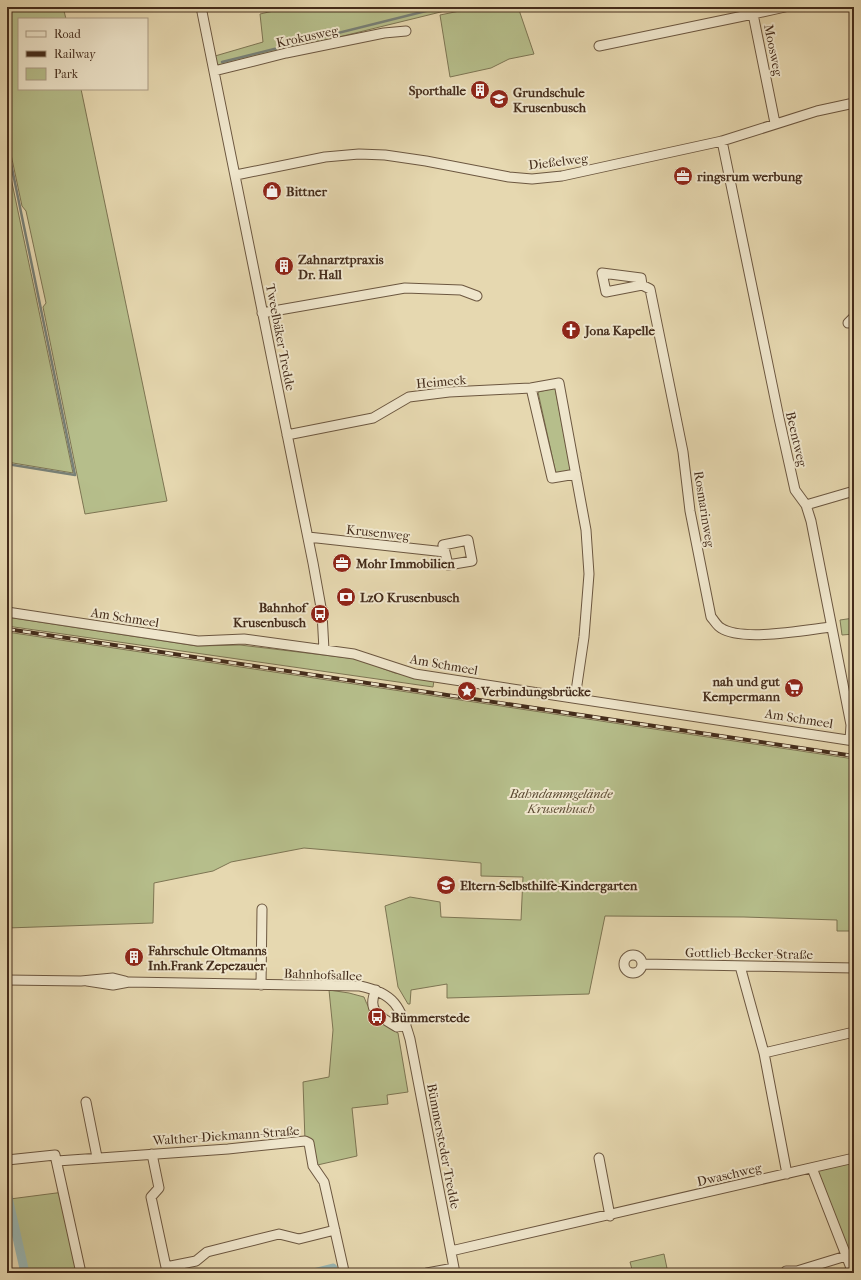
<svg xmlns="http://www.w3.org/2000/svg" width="861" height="1280" font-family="'IM FELL French Canon',serif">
<rect width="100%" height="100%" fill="#e6d8b0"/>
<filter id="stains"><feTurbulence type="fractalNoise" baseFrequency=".005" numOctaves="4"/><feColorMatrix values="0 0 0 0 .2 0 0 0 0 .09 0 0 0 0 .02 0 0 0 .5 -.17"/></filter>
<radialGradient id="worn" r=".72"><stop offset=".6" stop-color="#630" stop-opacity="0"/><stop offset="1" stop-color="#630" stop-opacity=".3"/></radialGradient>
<path fill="#b6be8b" stroke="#7d7553" d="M7,7H63L66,19H19V89H81L167,501L85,514L43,307L46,303L26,211L22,206L9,145L11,138L7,118Z
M291,7H461L217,67L215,56L263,42L260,14Z
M479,7H518L534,54L509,59L491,68L450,77L440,15Z
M7,159L73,473L7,462Z
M555,388L571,472L556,474L538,392Z
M7,617L197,646L240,645L357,659L395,673L434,680L433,687L7,626Z
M854,618V634L842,635L840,620Z
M7,632L854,759V931H837V920L744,917L605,916L589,994L447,998V984L411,990L410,1004H408L398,987L385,906L410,897L440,902L441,917L521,920L523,877L481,876V863L304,848L231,862L213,871L154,883L153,923L7,928Z
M329,990L349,993L364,997C370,1015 383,1023 398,1033L408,1092L387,1095L388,1104L352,1108L357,1156L313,1166L305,1141L303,1082L329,1077L333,1030Z
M854,1162V1263L817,1171Z
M64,1192L77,1273H23L10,1199Z
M664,1254L668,1273H633L630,1262Z"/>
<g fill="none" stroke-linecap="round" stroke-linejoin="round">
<path stroke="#788077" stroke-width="2.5" d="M222,62L442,7
M7,144L75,475L7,464"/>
<path stroke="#9ab8b5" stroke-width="9" d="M7,1193L25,1273
M313,1273L333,1268"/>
<defs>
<path id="minor" d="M201,7L313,563L322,613L324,650
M599,46L753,14
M214,71L286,53L384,33L406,31
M775,123L753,14L785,7
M722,141L779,418L795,490L806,505L811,521L851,725L850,740
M236,175L325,157L359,154L385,155L426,161L509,177L532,179L562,176L722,141L817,111L854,103
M642,285L606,292L602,273L641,278L642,285L650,289L683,452L690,511L711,617C714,620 717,626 721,628C742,642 805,630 831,627
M262,313L405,288L461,290L477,296
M848,323L854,317
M531,388L552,478L576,474
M287,435L373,418L409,397L449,392L531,388L559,383L586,530L589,574L584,637L575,698
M806,505L854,491
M308,537L445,552L448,565L472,561L468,540L443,545L445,552
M7,612L198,641L244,639L354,654L415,674L854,741
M624 964a9 9 0 1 1 18 0a9 9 0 1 1-18 0Z
M643,964L854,968
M740,966L764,1053L787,1174
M7,980L81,981L113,978L125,981
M87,981L113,985L129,982L360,986C394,993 401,1007 410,1039L455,1273
M261,985L262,909
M376,990C366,1011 380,1017 397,1027L406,1025
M764,1053L854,1032
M86,1102L97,1157
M152,1154L159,1188L151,1197L166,1267
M599,1158L610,1216
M7,1160L55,1155L81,1273
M57,1161L228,1149L305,1141L309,1143L313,1166L324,1182L344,1271L347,1273
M812,1168L853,1273
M451,1251L854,1158
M786,1271H797L846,1256
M168,1273L166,1267L196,1261L207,1252L279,1234L299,1239L335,1230
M427,1273L454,1268"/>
</defs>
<use href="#minor" stroke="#6c5740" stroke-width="11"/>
<use href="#minor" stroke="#efe6cc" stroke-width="9"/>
<defs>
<path id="rail" d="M7,629L854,756"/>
</defs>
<use href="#rail" stroke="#442c1b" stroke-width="4"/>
<use href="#rail" stroke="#efe6cc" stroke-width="2.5" stroke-dasharray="8" stroke-linecap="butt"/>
</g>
<defs>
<symbol id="building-disc" viewBox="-11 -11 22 22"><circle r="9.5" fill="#8f2418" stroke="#efe6cc"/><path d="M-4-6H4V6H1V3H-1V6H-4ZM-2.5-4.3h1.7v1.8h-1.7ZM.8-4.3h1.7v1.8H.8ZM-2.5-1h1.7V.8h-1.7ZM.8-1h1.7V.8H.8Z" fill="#fff"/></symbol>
<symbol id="school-disc" viewBox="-11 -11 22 22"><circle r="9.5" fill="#8f2418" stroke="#efe6cc"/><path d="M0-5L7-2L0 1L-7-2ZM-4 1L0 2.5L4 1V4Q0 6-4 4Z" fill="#fff"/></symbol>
<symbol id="office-disc" viewBox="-11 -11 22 22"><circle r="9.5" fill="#8f2418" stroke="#efe6cc"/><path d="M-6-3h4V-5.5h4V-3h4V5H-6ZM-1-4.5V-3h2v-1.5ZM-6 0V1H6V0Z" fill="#fff"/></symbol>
<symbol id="shop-disc" viewBox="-11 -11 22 22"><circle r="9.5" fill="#8f2418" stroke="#efe6cc"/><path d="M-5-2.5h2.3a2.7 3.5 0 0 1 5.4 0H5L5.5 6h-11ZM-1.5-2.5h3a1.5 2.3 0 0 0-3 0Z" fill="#fff"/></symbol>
<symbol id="church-disc" viewBox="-11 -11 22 22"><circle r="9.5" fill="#8f2418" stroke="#efe6cc"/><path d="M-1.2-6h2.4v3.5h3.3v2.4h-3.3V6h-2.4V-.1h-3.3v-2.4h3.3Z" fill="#fff"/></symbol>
<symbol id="bank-disc" viewBox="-11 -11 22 22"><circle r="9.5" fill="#8f2418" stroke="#efe6cc"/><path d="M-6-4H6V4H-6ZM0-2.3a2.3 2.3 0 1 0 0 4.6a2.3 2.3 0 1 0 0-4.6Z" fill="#fff"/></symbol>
<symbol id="bus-disc" viewBox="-11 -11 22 22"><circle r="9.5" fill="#8f2418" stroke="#efe6cc"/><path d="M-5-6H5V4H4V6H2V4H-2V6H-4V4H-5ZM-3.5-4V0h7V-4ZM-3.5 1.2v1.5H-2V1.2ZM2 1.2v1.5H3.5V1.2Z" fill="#fff"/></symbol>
<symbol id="supermarket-disc" viewBox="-11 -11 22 22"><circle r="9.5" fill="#8f2418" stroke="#efe6cc"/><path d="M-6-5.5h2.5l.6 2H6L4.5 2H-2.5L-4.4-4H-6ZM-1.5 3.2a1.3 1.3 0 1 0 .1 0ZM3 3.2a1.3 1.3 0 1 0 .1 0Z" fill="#fff"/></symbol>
<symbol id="sight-disc" viewBox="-11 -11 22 22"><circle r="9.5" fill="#8f2418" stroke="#efe6cc"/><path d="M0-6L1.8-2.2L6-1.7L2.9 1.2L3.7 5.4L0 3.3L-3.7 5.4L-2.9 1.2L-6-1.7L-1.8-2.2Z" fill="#fff"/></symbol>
</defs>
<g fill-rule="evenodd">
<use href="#building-disc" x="469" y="79" width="22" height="22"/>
<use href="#school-disc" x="488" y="88" width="22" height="22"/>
<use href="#office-disc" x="672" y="165" width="22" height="22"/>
<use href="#shop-disc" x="261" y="180" width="22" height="22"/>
<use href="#building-disc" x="273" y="255" width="22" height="22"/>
<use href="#church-disc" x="560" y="319" width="22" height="22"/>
<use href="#office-disc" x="331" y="552" width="22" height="22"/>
<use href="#bank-disc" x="335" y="586" width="22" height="22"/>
<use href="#bus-disc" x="309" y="603" width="22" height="22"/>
<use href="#supermarket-disc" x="783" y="677" width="22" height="22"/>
<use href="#sight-disc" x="456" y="680" width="22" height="22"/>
<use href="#school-disc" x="435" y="874" width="22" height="22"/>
<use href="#building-disc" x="123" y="946" width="22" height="22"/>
<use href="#bus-disc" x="366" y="1006" width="22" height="22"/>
</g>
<g text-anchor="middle" stroke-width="4" stroke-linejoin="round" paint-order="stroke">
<g font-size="13" fill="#442c1b" stroke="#efe6cc">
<text transform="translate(307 36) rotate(-12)" y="5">Krokusweg</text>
<text transform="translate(774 50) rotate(79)" y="5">Moosweg</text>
<text transform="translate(558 161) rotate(-7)" y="5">Dießelweg</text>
<text transform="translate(281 337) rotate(79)" y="5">Tweelbäker Tredde</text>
<text transform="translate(441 381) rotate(-5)" y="5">Heimeck</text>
<text transform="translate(797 439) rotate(77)" y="5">Beentweg</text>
<text transform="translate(705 509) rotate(81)" y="5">Rosmarinweg</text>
<text transform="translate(378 532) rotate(6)" y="5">Krusenweg</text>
<text transform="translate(125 617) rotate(9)" y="5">Am Schmeel</text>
<text transform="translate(444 664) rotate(10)" y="5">Am Schmeel</text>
<text transform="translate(799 718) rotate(9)" y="5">Am Schmeel</text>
<text transform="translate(749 953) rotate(1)" y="5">Gottlieb-Becker-Straße</text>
<text transform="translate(323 974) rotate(2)" y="5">Bahnhofsallee</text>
<text transform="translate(226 1135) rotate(-4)" y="5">Walther-Diekmann-Straße</text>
<text transform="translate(444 1146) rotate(79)" y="5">Bümmersteder Tredde</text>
<text transform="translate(729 1174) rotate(-13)" y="5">Dwaschweg</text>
</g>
<g font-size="13" font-weight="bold" fill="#442c1b" stroke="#efe6cc" text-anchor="start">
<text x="466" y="95" text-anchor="end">Sporthalle</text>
<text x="513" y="97">Grundschule<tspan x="513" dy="15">Krusenbusch</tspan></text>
<text x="697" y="181">ringsrum werbung</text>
<text x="286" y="196">Bittner</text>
<text x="298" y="264">Zahnarztpraxis<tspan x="298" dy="15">Dr. Hall</tspan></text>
<text x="585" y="335">Jona Kapelle</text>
<text x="356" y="568">Mohr Immobilien</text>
<text x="360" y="602">LzO Krusenbusch</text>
<text x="306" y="612" text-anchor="end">Bahnhof<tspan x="306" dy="15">Krusenbusch</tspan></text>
<text x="780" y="686" text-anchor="end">nah und gut<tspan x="780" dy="15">Kempermann</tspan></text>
<text x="481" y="696">Verbindungsbrücke</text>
<text x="460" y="890">Eltern-Selbsthilfe-Kindergarten</text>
<text x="148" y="955">Fahrschule Oltmanns<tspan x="148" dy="15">Inh.Frank Zepezauer</tspan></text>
<text x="391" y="1022">Bümmerstede</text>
</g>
<g font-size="13" font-style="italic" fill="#5b4931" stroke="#efe6cc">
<text x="561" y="798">Bahndammgelände<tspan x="561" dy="15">Krusenbusch</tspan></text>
</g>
</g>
<rect width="861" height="1280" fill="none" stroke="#e6d8b0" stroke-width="24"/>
<rect x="8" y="8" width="845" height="1264" fill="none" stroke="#442c1b" stroke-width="2"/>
<rect x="12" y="12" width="837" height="1256" fill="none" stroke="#442c1b"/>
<rect x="18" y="18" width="130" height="72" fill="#efe6cc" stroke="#ab9c85"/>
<rect x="26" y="31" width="20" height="6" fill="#efe6cc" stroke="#ab9c85"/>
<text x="54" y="38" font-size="12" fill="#442c1b">Road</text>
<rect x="26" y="51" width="20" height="6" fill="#442c1b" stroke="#ab9c85"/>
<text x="54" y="58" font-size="12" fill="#442c1b">Railway</text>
<rect x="26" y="68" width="20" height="12" fill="#b6be8b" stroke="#ab9c85"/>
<text x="54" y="78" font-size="12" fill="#442c1b">Park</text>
<rect width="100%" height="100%" filter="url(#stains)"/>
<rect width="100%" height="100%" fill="url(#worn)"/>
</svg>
